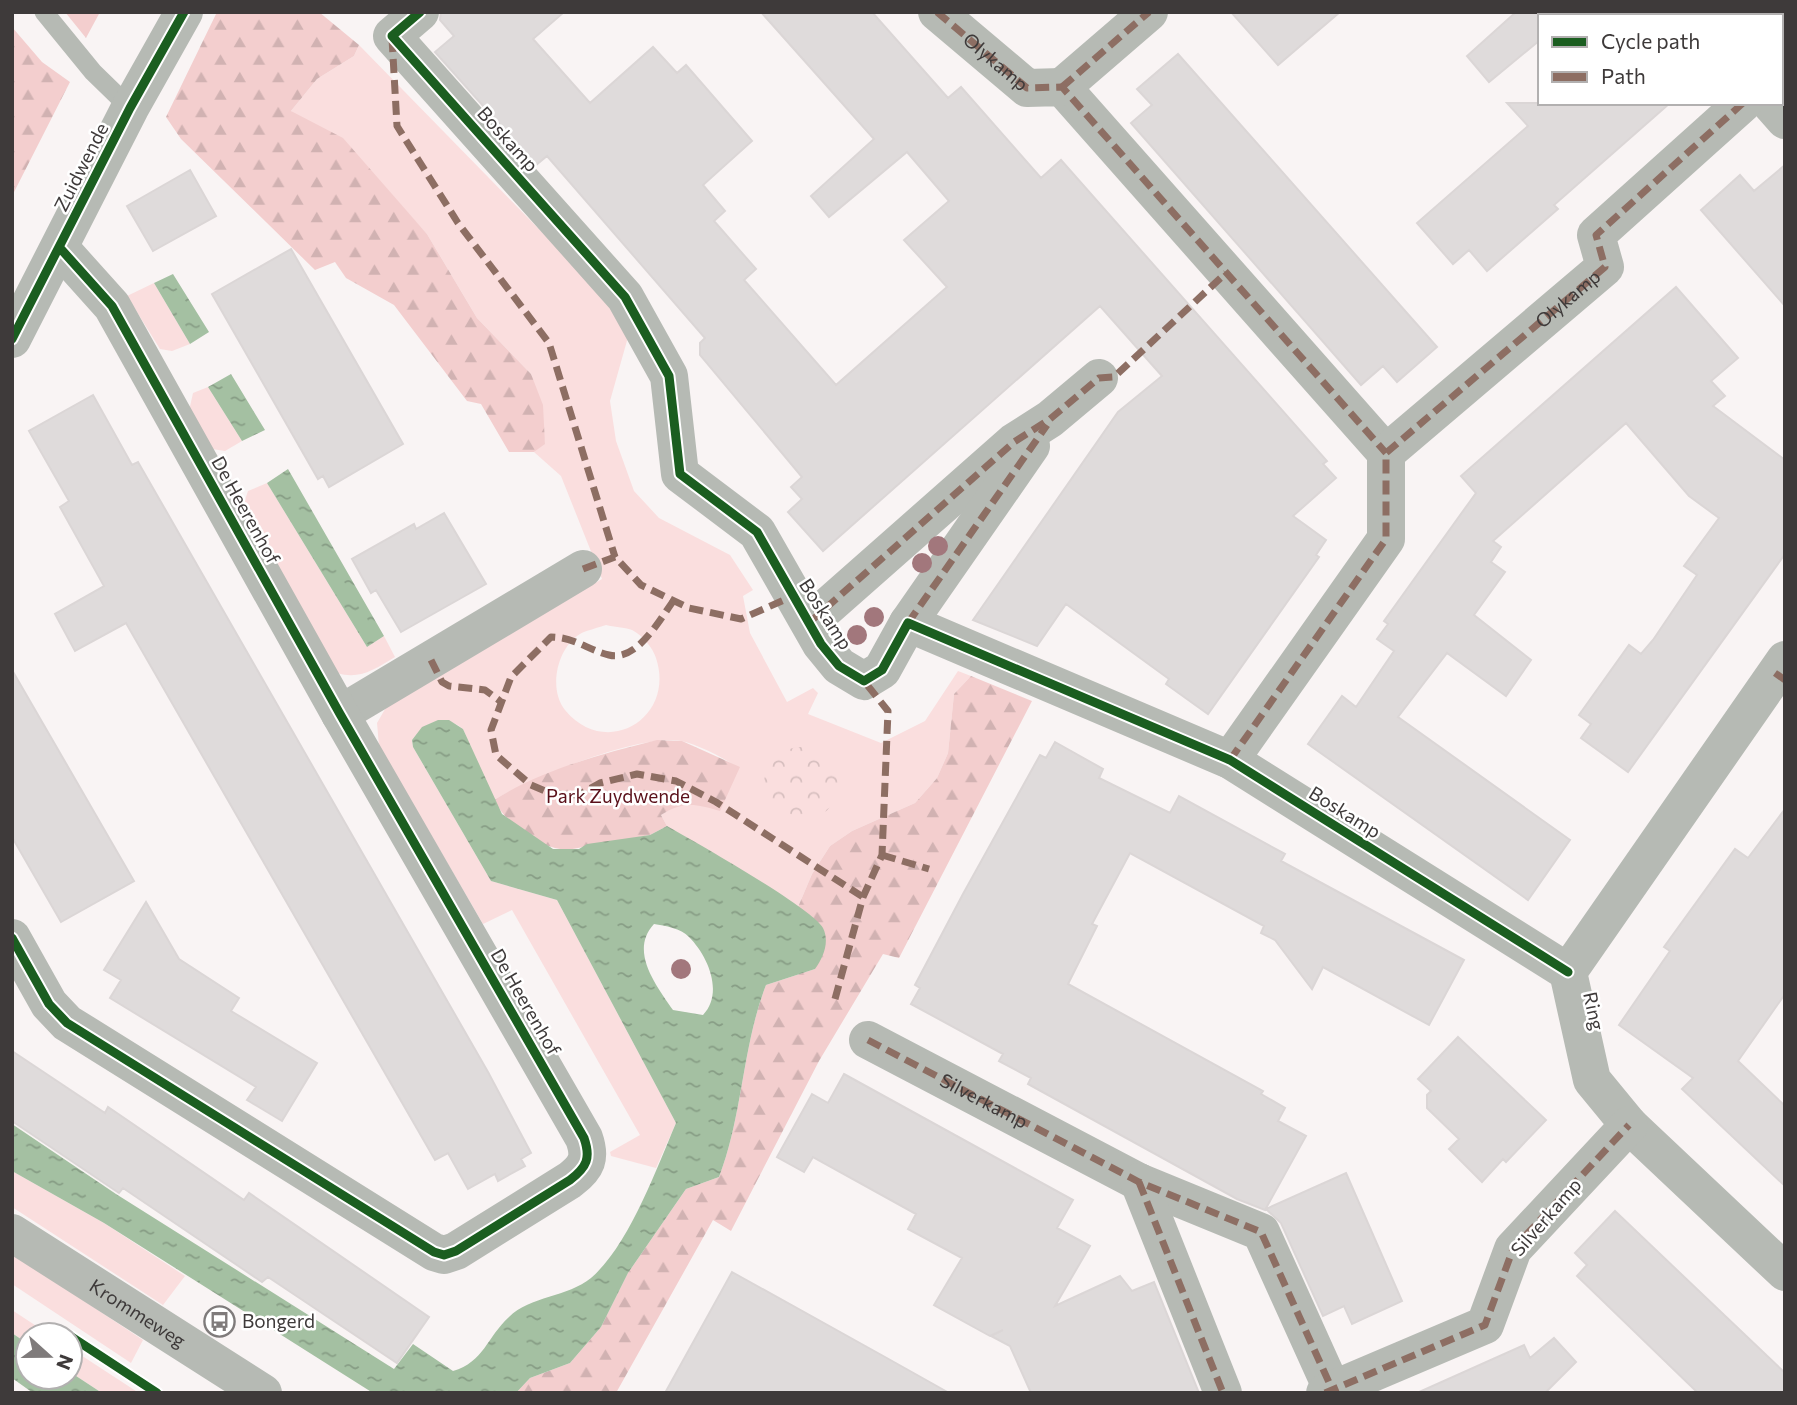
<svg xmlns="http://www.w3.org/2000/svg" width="1797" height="1405" font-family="Commissioner,sans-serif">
<defs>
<pattern id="forest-firs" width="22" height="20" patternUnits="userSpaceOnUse" patternTransform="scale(1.75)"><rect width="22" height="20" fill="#f3cece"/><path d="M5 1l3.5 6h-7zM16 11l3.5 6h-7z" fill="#d1b2b2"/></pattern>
<pattern id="park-crowns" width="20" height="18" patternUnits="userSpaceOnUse" patternTransform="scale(1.75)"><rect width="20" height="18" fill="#fadede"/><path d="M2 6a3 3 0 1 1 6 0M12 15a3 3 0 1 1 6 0" fill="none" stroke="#d7bfbf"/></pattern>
<pattern id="water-ripples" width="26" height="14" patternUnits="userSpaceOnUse" patternTransform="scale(1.75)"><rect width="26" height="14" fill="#a4c0a2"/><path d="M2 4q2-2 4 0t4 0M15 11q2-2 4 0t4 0" fill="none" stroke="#879d85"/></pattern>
</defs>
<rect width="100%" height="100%" fill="#f9f4f4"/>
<path fill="#fadede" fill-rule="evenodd" d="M359,45L576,267L630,330L610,401L616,441L634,491L659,518L730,555L753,590L743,596L750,633L787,702L813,688L818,693L808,714L881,743L925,721L958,671L971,676L954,694L948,753L937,778L915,803L852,831L830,846L812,874L798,907L667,826L661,815L677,805H699L739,768C723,758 700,745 681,741C642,733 530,778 494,800L463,729C444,713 425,722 412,740L413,747L491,881L557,900L676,1123L656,1168L611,1156L610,1152L640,1135L512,910L483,924L379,746L377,723L388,704L602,579L561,476L534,452L545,443L531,374L477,318L427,234L386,189L291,111L317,79L354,56ZM606,625C614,627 624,627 632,630C642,635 653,648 656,658C676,718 606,760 565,710C548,689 557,648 580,634C587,630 598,628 606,625Z
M154,283L190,344L172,351L160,349L127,296Z
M208,387L242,441L225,451L212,449L189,411L193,393Z
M267,483L367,647L384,636L395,657C375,669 360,680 337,673L243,506L248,491Z
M12,1171L104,1223L185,1276L163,1305L12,1207Z
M12,1253L143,1340L131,1363L12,1284Z
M12,1310L50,1335H28V1344L12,1333Z
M70,1348L139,1393H102L70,1372Z"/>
<path fill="url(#forest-firs)" d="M65,12H100L86,38Z
M217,12H319L359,45L354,56L317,79L291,111L343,138L427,234L477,318L531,374L543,405L545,444L534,452H509L481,404L467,401L394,305L346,278L335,262L315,270L181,139L166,117Z
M12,27L42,62L70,82L12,196Z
M971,676L1032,701L899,958L883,954L819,1061L731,1231L713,1220L616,1393H516L530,1378L570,1363L601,1327L628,1273L686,1189L719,1177C743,1115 742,1047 766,985L815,969L812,917L798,907L812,874L830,846L852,831L915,803L937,778L948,753L954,694Z
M657,740L682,741L740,767L720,811C695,804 684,801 661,815L667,826L650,835L567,850C538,848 507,825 494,800C544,769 601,754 657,740Z"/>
<path fill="url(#park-crowns)" d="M764 784a37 37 0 1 1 74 0a37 37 0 1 1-74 0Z"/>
<path fill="url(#water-ripples)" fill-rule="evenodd" d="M173,274L209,332L190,344L154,283Z
M231,374L265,430L242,441L208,387Z
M288,469L384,636L367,647L267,483Z
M438,720H449L463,729L502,814L553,849H579L587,844L650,835L667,826C692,840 814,909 823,928C830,942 823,958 815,969L766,985C742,1047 743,1115 719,1177L686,1189L628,1273L601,1327L570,1363L530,1378L516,1393H373L104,1223L12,1171V1124L116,1194L394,1369L413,1344L453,1371C484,1362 487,1337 509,1317C530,1296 568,1297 591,1278C629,1245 656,1170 676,1123L557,900L491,881L413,747L412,740L422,727ZM654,924C665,926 681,928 689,937C708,956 724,993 703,1015L673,1010C656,985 629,951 654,924Z
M12,1333L28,1344V1377H70V1372L102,1393H33L12,1378Z"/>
<path fill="#dfdbdb" stroke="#dbd6d6" stroke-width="2" d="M441,12H564L533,39L590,103L653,47L677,73L686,65L752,141L703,185L725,211L714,221L756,269L744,280L836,385L947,287L904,240L949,201L907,152L829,217L811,196L874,139L761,12H872L948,98L961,87L1041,178L1061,160L1327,461L1323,464L1336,478L1293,516L1326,540L1316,555L1319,557L1208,714L1166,684L1169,679L1066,604L1037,646L973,620L1118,412L1162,376L1100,306L823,551L788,512L802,499L791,487L802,477L700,355V343L705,338L547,156L536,165L435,52L454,36L440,20Z
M1231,12H1340L1278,65Z
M1516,12H1540V40L1489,82L1467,56Z
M1178,54L1437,347L1397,382L1383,366L1361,385L1131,123L1152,105L1137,89Z
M1507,103H1670L1554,205L1558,209L1487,271L1469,250L1453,264L1417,223L1528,126Z
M1785,165V306L1701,210L1740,175L1754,191Z
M190,170L216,216L153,251L127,206Z
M291,249L403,444L329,487L323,476L318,479L212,294Z
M1676,287L1738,358L1711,381L1725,396L1713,406L1785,460V554L1628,772L1581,738L1591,724L1579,715L1629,645L1641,654L1653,640L1697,575L1684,566L1719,518L1689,496L1626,423L1493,541L1501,547L1491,562L1505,572L1474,615L1531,660L1506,696L1447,653L1398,717L1570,840L1528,900L1308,744L1342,696L1356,707L1394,651L1377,639L1388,624L1384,621L1476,493L1461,476Z
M93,395L132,465L138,462L488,1072L531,1153L521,1159L525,1166L498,1181L495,1174L468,1189L448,1153L435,1160L126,623L75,651L55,614L104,586L60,507L69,501L29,431Z
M444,513L486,584L401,632L376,590L371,593L352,559L414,524L416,529Z
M12,670L134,881L61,922L12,837Z
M1055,742L1103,769L1099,778L1170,813L1179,796L1285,854L1281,861L1464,960L1429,1025L1323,967L1312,989L1275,940L1261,933L1264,926L1130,853L1092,924L1097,926L1068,984L1263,1091L1261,1094L1285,1108L1278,1121L1306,1136L1265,1210L1237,1199L1028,1084L1031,1078L999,1061L1003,1054L911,1004L920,988L915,985L963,894L1040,755L1046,758Z
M1785,809V994L1738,1061L1785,1106V1186L1682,1089L1693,1078L1619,1025L1670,951L1664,947L1735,849L1748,858Z
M146,902L179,959L239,998L231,1011L317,1063L282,1121L247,1100L256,1087L110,998L121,980L104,970Z
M1458,1037L1546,1120L1506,1162L1503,1159L1482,1182L1449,1149L1459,1139L1427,1108V1095L1431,1091L1418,1079Z
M12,1051L105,1113L108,1107L244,1200L249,1193L429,1317L397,1363L268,1277L262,1282L123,1188L119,1193L12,1121Z
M844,1074L1073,1200L1057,1228L1090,1246L1055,1306L1120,1276L1132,1291L1154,1282L1199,1393H1031L1010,1346L991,1336L1003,1330L990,1336L934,1305L962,1258L908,1229L916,1214L813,1157L804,1172L777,1157L812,1094L828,1103Z
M1346,1173L1402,1301L1352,1324L1344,1306L1323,1316L1281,1223L1266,1209Z
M1615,1211L1785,1373V1393H1698L1577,1276L1587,1265L1575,1253Z
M732,1272L885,1357L949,1393H665Z
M1554,1338L1576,1362L1545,1393H1417L1524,1345L1530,1358Z"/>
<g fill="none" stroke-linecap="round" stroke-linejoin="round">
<path stroke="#b6bab4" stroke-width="19" d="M44,12L93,72L130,108"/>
<g stroke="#b6bab4" stroke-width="38">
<path d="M420,12L392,36L625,297L669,376L680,474L757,532L821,644L839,666L864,681L882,670L908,623L1230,760L1568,972"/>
<path id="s1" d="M937,12L1027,88L1062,87L1386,453"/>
<path d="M1690,12L1693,16"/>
<path d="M1062,87L1149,12"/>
<path d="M1770,103L1785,120"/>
<path d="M12,339L130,108L184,12"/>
<path d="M810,622L1014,442L1050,419L1099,378"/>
<path d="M908,623L1031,446"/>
<path d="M1785,660L1568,972L1592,1080L1629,1125L1785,1272"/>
<path d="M340,714L583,569"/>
<path d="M1230,760L1386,539V453L1605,267L1596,235L1743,103"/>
<path d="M12,938L49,1004L67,1023L434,1252L444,1255L456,1251L570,1180C587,1167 591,1158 584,1138L340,714L112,306L60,248"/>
<path id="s2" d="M868,1040L1139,1182L1261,1232L1332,1389"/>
<path d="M1139,1182L1223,1393"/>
<path d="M1325,1393L1485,1325L1513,1249L1629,1125"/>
</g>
<path stroke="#b6bab4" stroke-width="38" id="s3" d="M12,1233L263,1393"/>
<g stroke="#8d6e63" stroke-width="7" stroke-dasharray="14 7" stroke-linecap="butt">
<path d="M937,12L1027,88L1062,87L1386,453"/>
<path d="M1754,12L1757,16"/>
<path d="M392,38L397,126L458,223L549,343L615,557"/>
<path d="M1781,43L1785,47"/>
<path d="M1062,87L1149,12"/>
<path d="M583,569L615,557L641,585L689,608L741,619L793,596"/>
<path d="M674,600C660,619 637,662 609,655C588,650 574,637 551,637L511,677L491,730L496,755L531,785L552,794L578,795L600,783L637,774L676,781L716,802L863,897"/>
<path d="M810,622L1014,442L1050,419L1099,378L1114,377L1226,273"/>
<path d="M908,623L1047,425"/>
<path d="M431,660L442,682L449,686L485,690L500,701"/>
<path d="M1775,673L1785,680"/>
<path id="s4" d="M1230,760L1386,539V453L1605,267L1596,235L1743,103"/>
<path d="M882,855L929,869"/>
<path d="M835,999L863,897L882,855L888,711L864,681"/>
<path d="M868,1040L1139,1182L1261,1232L1332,1389"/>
<path d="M1139,1182L1223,1393"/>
<path d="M1325,1393L1485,1325L1513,1249L1629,1125"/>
</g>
<defs>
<path id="cycleway" d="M420,12L392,36L625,297L669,376L680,474L757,532L821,644L839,666L864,681L882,670L908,623L1230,760L1568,972
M12,339L130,108L184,12
M12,938L49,1004L67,1023L434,1252L444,1255L456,1251L570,1180C587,1167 591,1158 584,1138L340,714L112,306L60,248
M70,1336L157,1393"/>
</defs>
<use href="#cycleway" stroke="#fff" stroke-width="13"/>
<use href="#cycleway" stroke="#1b5e20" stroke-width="9"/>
</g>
<g fill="#a2777c">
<circle cx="938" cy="546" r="10"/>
<circle cx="922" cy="563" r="10"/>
<circle cx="874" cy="617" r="10"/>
<circle cx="857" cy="635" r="10"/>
<circle cx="681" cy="969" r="10"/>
</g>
<defs>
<symbol id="bus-ring" viewBox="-11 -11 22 22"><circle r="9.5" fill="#fff" stroke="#7f7b7b" stroke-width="1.5"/><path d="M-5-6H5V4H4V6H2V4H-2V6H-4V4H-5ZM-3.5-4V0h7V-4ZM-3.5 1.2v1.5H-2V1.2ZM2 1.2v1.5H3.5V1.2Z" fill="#7f7b7b"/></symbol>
</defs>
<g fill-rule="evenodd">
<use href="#bus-ring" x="202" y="1304" width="35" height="35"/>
</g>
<g text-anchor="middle" stroke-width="5" stroke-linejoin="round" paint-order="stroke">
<g font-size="19" fill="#3e3a3a" stroke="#fff">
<text dy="7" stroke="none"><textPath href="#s1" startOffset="77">Olykamp</textPath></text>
<text transform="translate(508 139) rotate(48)" y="7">Boskamp</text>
<text transform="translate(81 167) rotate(-63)" y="7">Zuidwende</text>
<text dy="7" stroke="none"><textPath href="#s4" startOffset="595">Olykamp</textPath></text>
<text transform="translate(246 510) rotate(61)" y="7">De Heerenhof</text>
<text transform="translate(826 614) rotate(57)" y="7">Boskamp</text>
<text transform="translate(1345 812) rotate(32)" y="7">Boskamp</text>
<text transform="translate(526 1002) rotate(60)" y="7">De Heerenhof</text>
<text transform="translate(1594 1011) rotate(78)" y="7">Ring</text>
<text dy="7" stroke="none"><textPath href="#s2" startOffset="131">Silverkamp</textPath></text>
<text transform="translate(1546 1217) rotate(-49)" y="7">Silverkamp</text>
<text dy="7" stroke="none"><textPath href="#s3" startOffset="149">Krommeweg</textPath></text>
</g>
<g font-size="19" fill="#5a101a" stroke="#fff">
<text x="618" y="803">Park Zuydwende</text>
</g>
<g font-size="19" fill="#3e3a3a" stroke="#fff" text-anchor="start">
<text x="242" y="1328">Bongerd</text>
</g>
</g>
<rect width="1797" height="1405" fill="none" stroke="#3e3a3a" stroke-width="28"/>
<rect x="1538" y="14" width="245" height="91" fill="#ffffff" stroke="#b2b0b0" stroke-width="2"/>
<rect x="1552" y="37" width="35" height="10" fill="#1b5e20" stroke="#b2b0b0" stroke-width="2"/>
<text x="1601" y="49" font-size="21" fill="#3e3a3a">Cycle path</text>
<rect x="1552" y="72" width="35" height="10" fill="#8d6e63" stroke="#b2b0b0" stroke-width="2"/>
<text x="1601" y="84" font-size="21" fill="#3e3a3a">Path</text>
<g transform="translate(49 1356) rotate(111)"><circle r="33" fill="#ffffff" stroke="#b2b0b0" stroke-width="2"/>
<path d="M0-5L12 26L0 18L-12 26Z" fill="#7f7b7b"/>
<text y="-10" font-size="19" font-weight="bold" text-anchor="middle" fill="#3e3a3a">N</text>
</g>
</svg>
